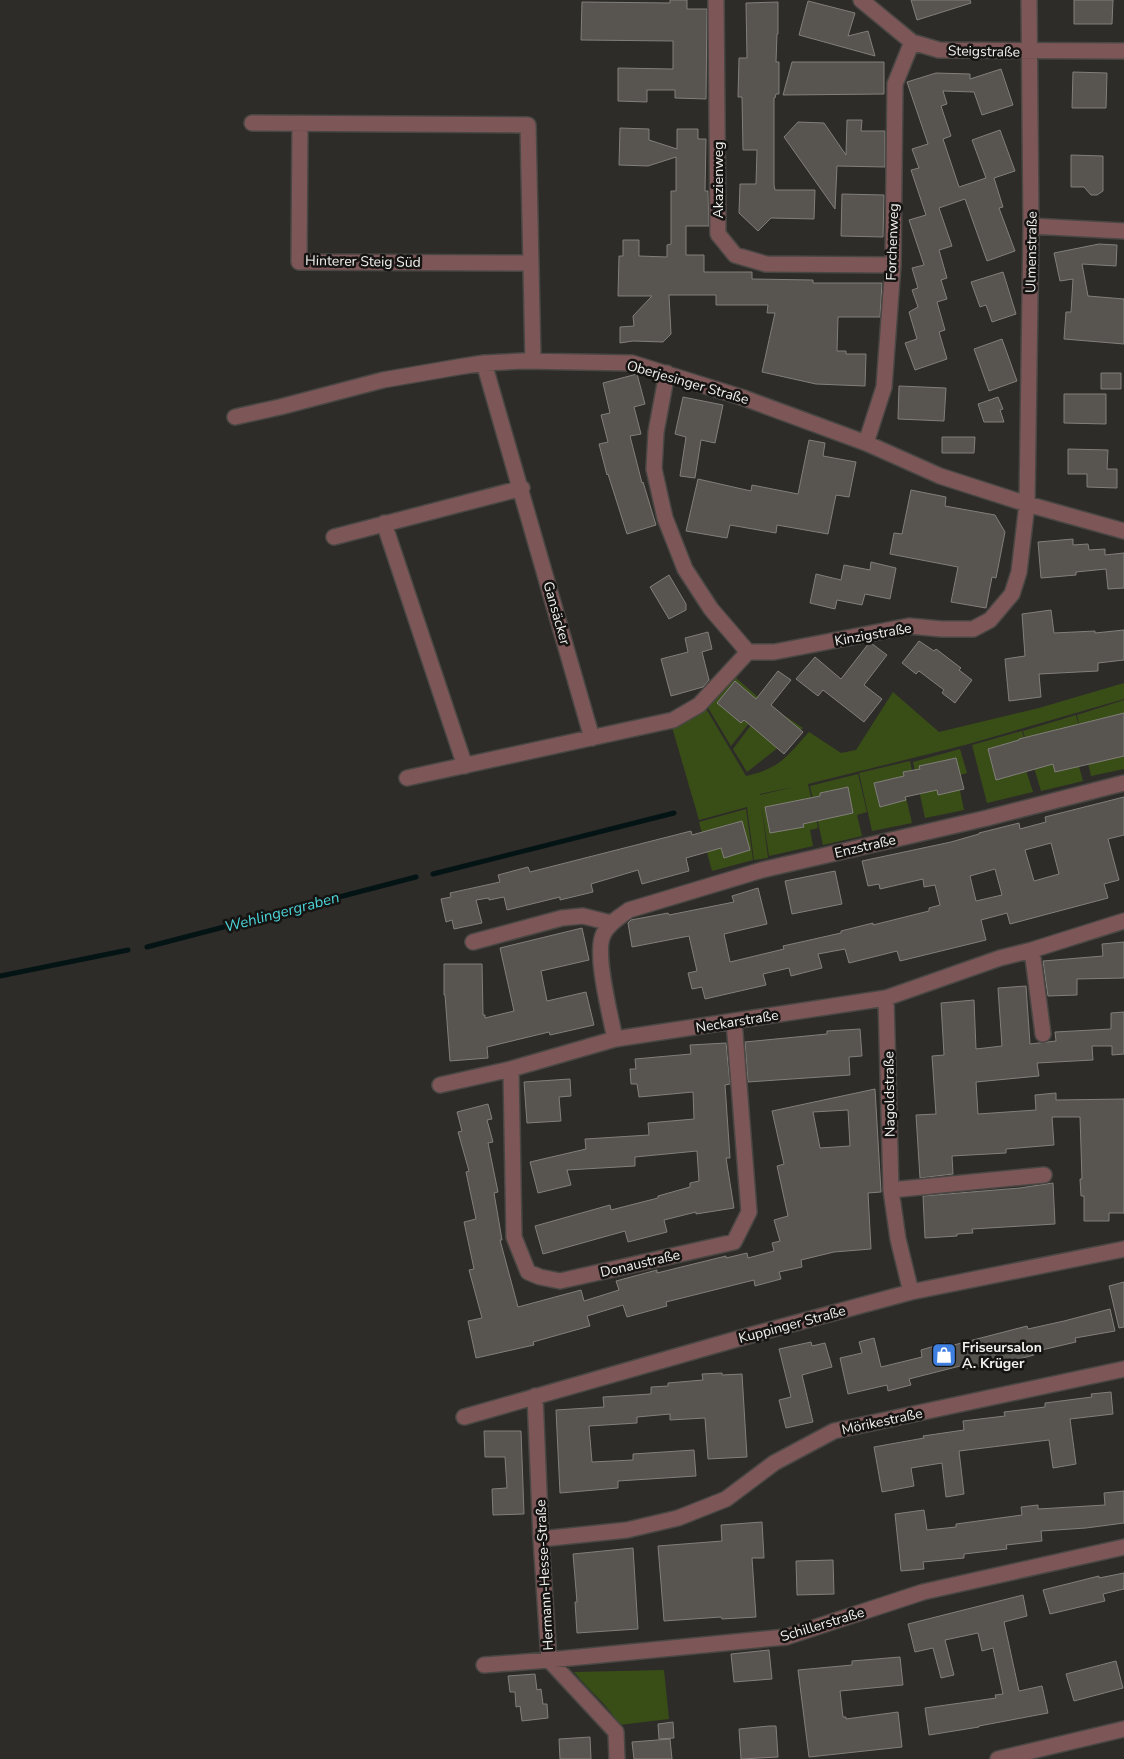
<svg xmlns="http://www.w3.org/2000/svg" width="1124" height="1759" font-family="'Nunito Sans',sans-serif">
<rect width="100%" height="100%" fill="#2e2c28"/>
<path fill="#394e17" d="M735,677L765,703L731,746L707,706Z
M1124,683V699L965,745L808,784L818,828L810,830L813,846L769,856L760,795L794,787L760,794L768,858L754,860L747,807L699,820L672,727L705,707L746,776C781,768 786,757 809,732L841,753L856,750L893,692L939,732L1039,708Z
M1124,700V769L1091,776L1077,715Z
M767,704L803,728L747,772L733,749Z
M1076,715L1081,734L1071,737L1083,781L1041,791L1023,731Z
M1022,731L1028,751L1021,755L1033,792L987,803L972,745Z
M960,749L967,773L957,776L964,810L925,818L913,762Z
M910,761L915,785L904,789L912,823L872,831L859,773Z
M858,774L867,812L857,815L862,836L823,845L810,786Z
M746,809L753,860L712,871L699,822Z
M664,1670L669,1719L619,1725C608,1704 588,1690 574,1672Z"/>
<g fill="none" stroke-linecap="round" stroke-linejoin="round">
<path stroke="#041415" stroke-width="5" d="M433,874L674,813
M147,947L416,877
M0,976L128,950"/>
</g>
<path fill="#585551" stroke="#827f7b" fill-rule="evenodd" d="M670,0H687V9H707L706,99L675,98V90H647V102L618,101V68L673,69V41L581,40L582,2L670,3Z
M911,0H970L971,3L917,20Z
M1074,0H1113L1112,24H1074Z
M808,1L855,13L848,36L868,31L875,56L799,35Z
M778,2V34H777L776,62H779V94H776L775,98H774V185L775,190H815L814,219L771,218L758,231L739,213L740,184H756L757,150H743L742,97H738L739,58H747L746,3Z
M792,62H884V94L783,95Z
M1001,69L1013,105L982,115L974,92L943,91L947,104L941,106L951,136L943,139L959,187L986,178L972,140L1000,130L1015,171L994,178L1003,207L999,208L1015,251L987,261L965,199L939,208L952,246L939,250L947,278L941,280L947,299L937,302L945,330L939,332L947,359L915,370L905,343L917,339L909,312L918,307L912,290L918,288L912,268L924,265L909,220L926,215L911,170L919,168L912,149L928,144L907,82L936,73L970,74V79Z
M1073,72L1107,73L1106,108H1072Z
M847,120H862L861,131H885V167L837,166L835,209L784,137L798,122L824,123L846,155Z
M620,128L649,129V140L677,149V129H698V139H706L705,191H708L709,226H686V255H704V272H752V279L813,280V283H882L880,317H838L837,351H846V354H866L865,386L816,384L762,372L775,313H767L768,305H716V295H669L671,334L663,342L633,341L620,343V327L634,326L633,316L652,296H618L619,256H623V240H639V256L667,257V245L671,244V191H676V157L648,166L619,165Z
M1071,155L1103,156V191L1097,195H1091L1084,187H1071Z
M842,194L884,195L883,237L841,236Z
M1099,244L1117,245L1116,266L1082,264L1088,296L1124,299V344L1064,339L1066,312H1071L1073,279L1060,281L1054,253Z
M1003,272L1016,314L992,322L986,305L980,307L971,282Z
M1002,339L1017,381L989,391L974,349Z
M1101,373H1121V389H1101Z
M637,374L645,404L634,407L641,434L630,436L642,483L643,482L656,525L627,534L608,474L607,475L599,444L608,442L601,415L610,413L603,383Z
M899,386L946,388L944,421L898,419Z
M1064,394H1106V424L1064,423Z
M683,397L723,405L715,443L701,440L695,478L680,476L686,437L675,434Z
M998,397L1003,409L1000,410L1004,422H984L978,404Z
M942,437H975L974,453H942Z
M809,440L825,443L823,456L856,462L849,497L836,495L828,534L777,525L776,533L730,525L727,538L686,531L698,479L751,491L752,485L798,494Z
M1068,449L1108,450L1107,469H1117V488L1087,487V474H1068Z
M911,490L946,497L945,506L995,515L1005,532L996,578L992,577L986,608L951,602L958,567L890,554L894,533L902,534Z
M1073,539V545L1088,544L1089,550L1105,549V555L1124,553V588L1108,589L1106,569L1076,572V575L1041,578L1038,542Z
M871,562L896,568L890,599L865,594L862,605L837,600L835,609L810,603L816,574L841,580L844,565L870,570Z
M669,575L686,604V610L669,619L650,587Z
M1051,610L1054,633L1095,631V633L1124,630V660L1098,663V671L1039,674L1041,697L1009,701L1005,659L1025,656L1022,614Z
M708,632L712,649L702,652L709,680L703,687L671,696L661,659L688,652L685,638Z
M919,641L934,651L936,649L961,668L959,670L972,680L955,703L942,693L944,690L919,671L916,674L902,663Z
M869,643H871L887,655L864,685L882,699L864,722L823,690L818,696L796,679L815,657L841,679Z
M778,671L791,680L771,705L803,732L784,754L744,720L741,723L717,703L735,681L756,699Z
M1124,713V756L1055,772L1053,764L996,780L988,749L1019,740V739Z
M956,758L964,789L938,795L937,790L905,797L906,800L880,807L874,783L904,776L903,772L920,769L919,766Z
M848,787L853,813L803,824L804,827L770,833L765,807L820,796V793Z
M1124,797V835L1108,839L1119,880L1104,884L1108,898L1010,924L1007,913L981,920L986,940L900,961L897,951L849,963L845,949L818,954L822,968L791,976L789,968L763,974L766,985L705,999L702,987L692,989L688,973L697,971L689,936L632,947L628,923L631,920L668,913L669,915L734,902L732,896L758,888L767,924L724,934L730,962L784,949L783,946L841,933V931L873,923V925L929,911V908L940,905L935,885L924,887L923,879L880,889L879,884L868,886L862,861L951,842L979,834V833L1019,823L1020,829L1046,822L1045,817ZM1051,843L1059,874L1034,881L1025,850ZM995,869L1002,895L976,901L970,876Z
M742,821L750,850L724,858L721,848L686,858L689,871L642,884L638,870L591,884L593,892L560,900V897L507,910L504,897L489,900V898L476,900L482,923L454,929L452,920L446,922L441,899L451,897L450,893L500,882L498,875L528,867L530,872L691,831L692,835Z
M835,871L842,904L792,914L785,881Z
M582,928L589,960L541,971L547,1001L586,992L594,1025L550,1035L549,1032L487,1047L488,1058L450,1061L445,995H444V964H482L483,1015H485V1018L514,1011L500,948Z
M1124,942V978L1077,979V995L1048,996L1043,961L1103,956L1102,944Z
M1026,986L1030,1044L1056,1041L1055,1032L1111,1029V1013L1124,1012V1054L1112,1055V1046H1092L1093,1060L1037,1063L1039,1076L976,1082L978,1114L1036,1110L1035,1095L1056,1093V1100L1124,1099V1213H1109V1221H1084V1196H1081L1080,1179H1082L1080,1117H1052L1054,1145L1006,1149V1153L952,1156L953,1174L920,1178L916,1115L936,1114L932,1056L944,1055L941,1003L974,1000L976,1049L1002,1046L998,988Z
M860,1029L862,1056L849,1057L850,1075L748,1082L745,1042L827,1034V1031Z
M726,1043L730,1084L725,1085L730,1158H726L734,1208L696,1214V1212L664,1220L667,1232L628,1242L625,1231L543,1254L535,1226L610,1205L611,1210L658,1198V1196L690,1187V1183L699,1181L697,1151L635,1157V1166L567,1170L571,1185L538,1193L530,1162L586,1149L585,1139L649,1135L648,1123L694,1119L693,1092L639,1097L637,1084H631L630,1069H636L635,1059L691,1054L690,1045Z
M570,1079L571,1096L559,1097L561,1121L527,1123L524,1082Z
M875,1089L881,1192L868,1193L871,1249L834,1252L801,1260L802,1267L779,1272L781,1279L755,1286L754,1280L666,1302L667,1306L627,1317L623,1305L587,1316L590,1326L533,1342L534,1345L476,1358L468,1321L482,1318L469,1270L474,1269L464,1222L476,1219L466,1172L469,1171L458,1132L462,1131L457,1112L488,1104L492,1119L487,1120L493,1142L488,1143L498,1192L494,1193L502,1240H500L518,1307L581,1290L584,1301L619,1290L616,1281L657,1270V1273L726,1256V1258L747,1253L748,1258L774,1251L772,1243L780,1241L774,1220L788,1216L777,1166L784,1164L772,1111ZM848,1110L850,1146L820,1148L813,1112Z
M1053,1183L1055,1224L972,1229L973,1233L957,1234V1236L925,1238L923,1196L1020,1188Z
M1124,1282V1327L1119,1328L1109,1286Z
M1110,1309L1115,1331L1075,1338L1076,1342L1033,1352L1034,1355L1011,1361L1010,1360L965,1369L964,1365L909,1379L911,1385L888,1391L887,1385L848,1394L840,1358L862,1353L859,1342L874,1338L881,1367L922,1357L921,1350L945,1343L946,1347L1027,1326L1028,1329L1064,1321Z
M811,1342L812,1346L825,1343L832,1367L802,1375L813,1422L786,1428L779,1400L791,1397L779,1349Z
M722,1373V1375L742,1374L747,1457L708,1459L705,1418L670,1420V1414L637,1417V1423L589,1426L592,1462L633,1460V1454L694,1450L696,1476L618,1481V1488L560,1493L556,1410L604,1407L603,1397L651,1394V1387L668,1386V1383L703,1380L702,1374Z
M1111,1392L1113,1414L1070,1419L1076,1464L1053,1468L1049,1440L959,1451L964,1494L946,1497L942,1463L911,1468L914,1486L882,1492L874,1447L924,1438L923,1436L964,1430L963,1421L1005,1416L1004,1412L1045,1407V1403L1092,1397L1091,1394Z
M484,1431H521L524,1514L493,1515L492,1489L507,1488L505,1457H485Z
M1124,1491V1523L1086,1528L1041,1531L1042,1541L1006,1545L1007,1549L964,1554V1558L923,1562L924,1569L901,1571L895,1514L924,1510L927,1530L956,1527V1524L1022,1515L1021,1507L1038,1505V1509L1105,1505L1104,1493Z
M762,1522L764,1558H752L756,1617L722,1619L721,1617L664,1621L658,1546L722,1541L721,1525Z
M633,1548L638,1629L577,1633L575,1602H577L573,1554Z
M833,1560L834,1594L797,1595L796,1561Z
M1124,1573V1589L1103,1594L1105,1601L1050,1614L1043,1590L1099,1576V1578Z
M1023,1595L1027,1616L1004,1622L1019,1691L1042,1686L1048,1713L979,1726V1727L929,1735L925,1708L996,1698L995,1695L1003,1694L993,1648L982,1651L978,1633L945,1640L954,1675L941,1678L933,1648L915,1652L908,1624Z
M769,1650L772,1679L734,1682L731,1654Z
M900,1657L903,1685L840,1691L843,1717H846V1719L898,1712L902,1747L809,1757L798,1670L852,1665V1661Z
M1116,1661L1123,1688L1074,1701L1066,1674Z
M535,1674L537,1690L541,1689L543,1704H547L548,1718L522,1721L520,1706L516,1707L515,1692H510L508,1676Z
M673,1722L674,1738L659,1739L658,1724Z
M769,1726H776L778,1757L741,1759L739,1729Z
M590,1737L591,1759H560L559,1739Z
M670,1739L672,1759H634L632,1742Z"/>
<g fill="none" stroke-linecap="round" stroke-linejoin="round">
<defs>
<path id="minor" d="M716,0L718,234L735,255L766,264L893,265
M861,0L912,42L939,50L1124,51
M252,123L528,125L533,361
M300,124L299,262L531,263
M1031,226L1124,231
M484,363L592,738
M667,373L656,432L654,469L665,518L685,569L711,609L748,652H774L909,626L942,629H973L990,620L1012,594L1019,572L1027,504L1031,226L1029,0
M235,417L280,407L383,380L458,367L484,363L523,361L632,363L744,398L866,443L940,476L1027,504L1124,531
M866,443L884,387L893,265L895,84L912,42
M384,523L465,766
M334,537L522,488
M407,778L673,720L699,705L748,652
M473,942L562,918L583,916L611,923
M1032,950L1043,1034
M886,998L891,1190L898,1239L911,1292
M615,1039C611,1017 593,951 604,933C610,922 620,917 629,910L762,870L987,818L1124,783
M511,1069L514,1237L528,1272L540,1277L560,1281L734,1242L749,1212L734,1021
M440,1085L511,1069L615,1039L886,998L1000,958L1032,950L1124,921
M891,1190L1044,1175
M535,1396L541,1539L549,1660L616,1732L617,1759
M464,1417L751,1335L911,1292L1124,1249
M541,1539L627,1530L678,1518L726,1499L774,1463L834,1431L1124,1369
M484,1665L549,1660L786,1637L923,1592L1124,1547
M998,1759L1124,1729"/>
</defs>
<use href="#minor" stroke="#494744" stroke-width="18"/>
<use href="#minor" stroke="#7d5657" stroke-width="15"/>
</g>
<defs>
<symbol id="shop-square" viewBox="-11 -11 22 22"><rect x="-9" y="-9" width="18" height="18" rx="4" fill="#3f7fe0" stroke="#151412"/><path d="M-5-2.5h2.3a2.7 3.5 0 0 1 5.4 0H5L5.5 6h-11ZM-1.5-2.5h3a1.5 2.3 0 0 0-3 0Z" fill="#fff"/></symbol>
</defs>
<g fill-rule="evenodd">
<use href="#shop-square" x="930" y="1341" width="28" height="28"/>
</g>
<g text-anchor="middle" stroke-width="5" stroke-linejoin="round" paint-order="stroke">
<g font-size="14" fill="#f1f0ed" stroke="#151412">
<text transform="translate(984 51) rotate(1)" y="5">Steigstraße</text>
<text transform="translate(718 180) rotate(-90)" y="5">Akazienweg</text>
<text transform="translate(892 242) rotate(-88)" y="5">Forchenweg</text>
<text transform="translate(1031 252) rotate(-89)" y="5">Ulmenstraße</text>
<text transform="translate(363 261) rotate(1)" y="5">Hinterer Steig Süd</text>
<text transform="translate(688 382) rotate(16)" y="5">Oberjesinger Straße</text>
<text transform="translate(557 613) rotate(74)" y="5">Gansäcker</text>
<text transform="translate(873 634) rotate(-10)" y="5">Kinzigstraße</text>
<text transform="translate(865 846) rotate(-13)" y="5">Enzstraße</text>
<text transform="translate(737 1021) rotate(-9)" y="5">Neckarstraße</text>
<text transform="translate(889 1094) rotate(-91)" y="5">Nagoldstraße</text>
<text transform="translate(640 1263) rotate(-13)" y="5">Donaustraße</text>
<text transform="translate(792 1324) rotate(-15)" y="5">Kuppinger Straße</text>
<text transform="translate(882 1421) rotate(-12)" y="5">Mörikestraße</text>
<text transform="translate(544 1575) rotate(-93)" y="5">Hermann-Hesse-Straße</text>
<text transform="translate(822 1624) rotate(-17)" y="5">Schillerstraße</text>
</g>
<g font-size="14" font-weight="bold" fill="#f1f0ed" stroke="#151412" text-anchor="start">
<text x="962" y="1352">Friseursalon<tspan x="962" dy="16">A. Krüger</tspan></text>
</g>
<g font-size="15" font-style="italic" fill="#4cd6db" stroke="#151412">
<text transform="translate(282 912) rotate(-15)" y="5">Wehlingergraben</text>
</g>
</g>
</svg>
